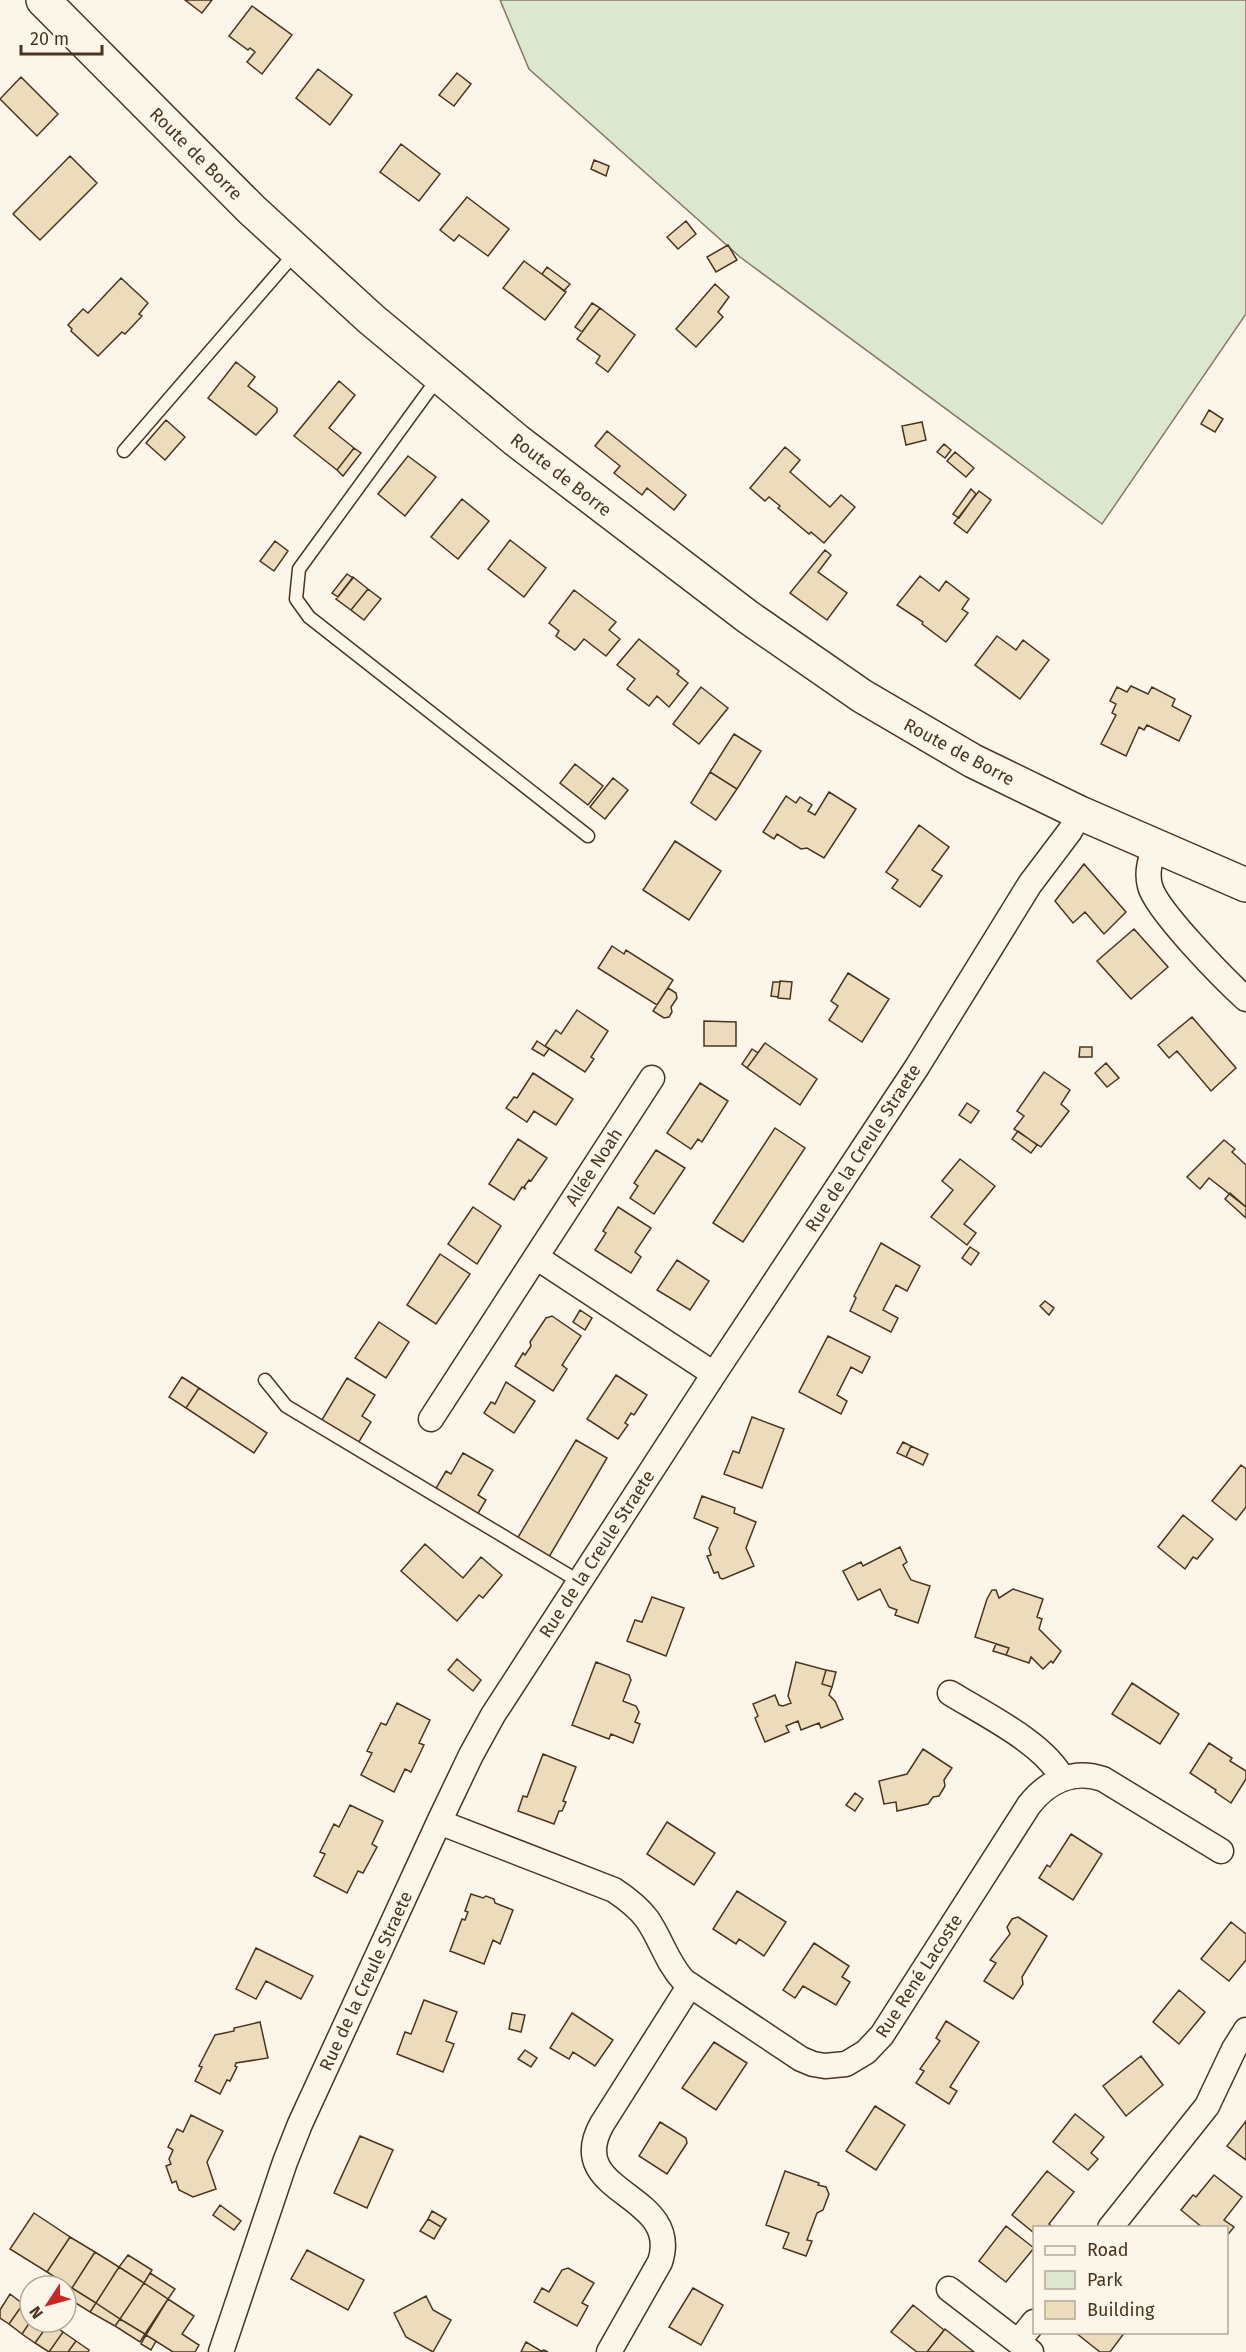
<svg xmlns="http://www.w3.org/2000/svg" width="1246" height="2352" font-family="'Fira Sans',sans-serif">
<rect width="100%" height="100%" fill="#fbf6e9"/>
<path fill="#dce7d0" stroke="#887966" stroke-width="1.5" d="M500,0H1246V314L1102,524L740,257L529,69Z"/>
<path fill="#ecdcbc" stroke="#4a3520" stroke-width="1.5" d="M185,0H212L202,13Z
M252,6L292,35L262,74L247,62L255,52L250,48L248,50L229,36Z
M318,69L352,95L330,125L296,98Z
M457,73L471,84L454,106L439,95Z
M21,77L58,114L37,136L0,99Z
M401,144L440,174L419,201L380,172Z
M70,156L97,183L40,240L13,214Z
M594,160L609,166L606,176L591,169Z
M467,197L509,229L488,256L459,235L454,241L440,230Z
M686,221L696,234L678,249L667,237Z
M728,245L737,260L716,272L707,257Z
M524,261L566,292L545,320L503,288Z
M547,267L570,284L564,291L542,274Z
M121,278L148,303L139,314L142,316L125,334L122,332L98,356L71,331L72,329L68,325L83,309L88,313Z
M715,284L729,297L718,312L723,317L696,347L676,329Z
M592,303L600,308L582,332L575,327Z
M600,308L635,335L608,372L596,363L600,356L577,339Z
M236,362L255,377L248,386L277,408V412L256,435L208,398Z
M339,381L355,395L329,428L354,448L337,470L294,436Z
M1209,410L1223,419L1215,432L1201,424Z
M166,420L185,437L165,460L146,443Z
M922,422L926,440L906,445L902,426Z
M607,431L686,495L674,510L647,488L642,495L614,473L620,466L595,446Z
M944,444L951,450L945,458L937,452Z
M785,447L800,460L790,472L830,507L841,495L855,507L824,543L811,532L809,534L778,508L780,506L769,497L765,501L750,488Z
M354,448L361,453L343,476L337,470Z
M955,452L974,468L966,477L947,461Z
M408,456L436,477L405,516L378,494Z
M971,489L976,494L959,518L953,514Z
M979,491L991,500L967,533L954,523Z
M462,499L489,521L458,559L431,537Z
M510,540L546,568L524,597L488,569Z
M275,541L288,551L274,571L260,561Z
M825,550L831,555L818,572L847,593L827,620L790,593Z
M347,574L353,578L338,597L332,593Z
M920,576L939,591L946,581L969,599L962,609L968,613L946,642L922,624L923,622L897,605Z
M353,577L368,589L351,610L336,599Z
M368,589L381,599L364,620L351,610Z
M574,590L616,622L609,630L620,639L606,656L584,639L575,650L556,636L559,631L549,623Z
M997,636L1016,650L1023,640L1049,660L1020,699L975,665Z
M639,639L679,671L677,674L688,683L669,707L657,696L649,706L627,689L635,679L617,665Z
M1131,686L1148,694L1152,687L1175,699L1172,706L1191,716L1179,741L1147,725L1144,730L1139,727L1126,756L1101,744L1116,715L1112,713L1116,704L1110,701L1117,687L1127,692Z
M701,687L728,708L699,744L673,724Z
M734,734L761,751L737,789L710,772Z
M575,764L603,786L588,805L560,783Z
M710,772L737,789L716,820L691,803Z
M613,778L628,790L605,819L590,807Z
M829,792L856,809L824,858L807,848L801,849L777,834L774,839L763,832L786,796L796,803L800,797L812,805L808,811L815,815Z
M919,825L949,847L932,870L942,876L920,907L892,888L898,880L886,872Z
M675,841L721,871L689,920L643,890Z
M1084,864L1126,912L1104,934L1085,912L1073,923L1055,901Z
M1134,929L1168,967L1131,999L1097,961Z
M612,946L624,954L626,950L673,980L657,1005L598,968Z
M848,973L889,999L862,1042L829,1020L838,1006L831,1001Z
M780,981L792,982L790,999L778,998Z
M773,982H780L778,997L771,996Z
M668,988L676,993L677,998L671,1007L672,1012L669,1017L664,1018L653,1011Z
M577,1010L608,1031L591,1057L594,1059L585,1072L545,1046L556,1030L561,1034Z
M1192,1017L1236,1068L1211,1091L1177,1051L1169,1058L1158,1045Z
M704,1021L736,1022V1046H704Z
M537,1041L549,1049L544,1056L532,1049Z
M765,1043L817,1079L800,1105L747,1068Z
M1080,1047H1092V1057H1079Z
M752,1049L758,1053L747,1068L742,1064Z
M1106,1063L1119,1078L1107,1087L1095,1073Z
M1044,1072L1070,1090L1061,1104L1069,1111L1041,1147L1014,1129L1024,1116L1017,1111Z
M533,1073L573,1099L556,1125L534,1111L527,1122L506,1108L514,1097L517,1098Z
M700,1083L728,1101L702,1142L698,1139L691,1149L667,1133Z
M967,1103L979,1111L971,1123L959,1115Z
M775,1128L805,1148L743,1242L713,1223Z
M1018,1131L1037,1145L1031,1153L1012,1139Z
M518,1139L547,1158L531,1181L529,1180L524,1187L526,1189L522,1187L514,1200L489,1184Z
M1224,1140L1235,1149L1232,1152L1246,1165V1207L1209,1178L1200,1189L1187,1177Z
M656,1150L685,1168L654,1214L630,1198L638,1186L634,1183Z
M960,1159L995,1186L964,1224L976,1233L967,1245L931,1217L953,1190L942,1181Z
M1230,1193L1246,1207V1218L1225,1199Z
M473,1207L501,1226L477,1264L448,1244Z
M618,1207L651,1228L635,1252L641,1257L631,1273L595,1250L606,1233L603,1231Z
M881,1243L920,1266L907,1291L896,1285L883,1310L898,1318L891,1332L850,1311L856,1298L854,1296Z
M970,1247L979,1253L971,1265L962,1258Z
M440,1254L470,1274L436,1324L407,1305Z
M677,1260L709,1281L690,1310L657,1290Z
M1045,1301L1054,1308L1049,1315L1040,1306Z
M580,1310L592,1318L585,1330L573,1322Z
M552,1316L581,1336L562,1365L567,1369L553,1391L515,1366L523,1353L525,1355L531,1346L530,1342L546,1318Z
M379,1322L409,1342L386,1378L355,1358Z
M828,1336L870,1357L862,1373L851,1367L837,1395L847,1401L841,1414L799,1392Z
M616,1375L647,1395L634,1415L631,1413L625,1423L628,1425L618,1439L587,1419Z
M182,1377L199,1388L186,1408L169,1397Z
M347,1378L375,1395L362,1416L371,1422L357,1445L320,1423Z
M506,1382L535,1401L514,1433L484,1413L491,1402L495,1404Z
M199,1388L267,1433L254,1453L186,1408Z
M752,1417L784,1429L762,1488L724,1474L733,1451L739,1453Z
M576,1440L607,1458L549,1557L517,1539Z
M903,1442L911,1446L906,1457L897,1453Z
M911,1446L928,1454L923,1465L906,1457Z
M463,1453L493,1470L478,1495L486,1500L477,1515L435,1490L446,1471L451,1474Z
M1241,1465L1246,1469V1507L1236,1520L1212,1501Z
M702,1496L735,1508L734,1513L756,1522L746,1548L754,1566L723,1579L720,1578L718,1572L714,1573L707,1556L711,1555L709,1548L718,1528L694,1518Z
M1183,1515L1213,1539L1197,1559L1193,1557L1185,1569L1158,1547Z
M425,1544L463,1578L481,1557L502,1575L483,1598L479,1595L457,1621L401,1571Z
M900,1547L907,1562L903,1565L911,1580L930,1586L918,1623L895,1615L897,1610L889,1607L880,1589L858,1600L843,1571L861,1562L863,1566Z
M1013,1589L1043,1599L1037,1617L1042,1619L1039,1629L1061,1651L1053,1663L1051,1661L1043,1669L1031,1657L1029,1663L1006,1655L1009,1648L975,1637L987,1599L992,1590H996L999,1598Z
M652,1597L684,1608L666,1656L627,1641L635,1620L642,1622Z
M996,1644L1009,1648L1006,1655L993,1651Z
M457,1659L481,1680L473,1691L448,1670Z
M596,1662L629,1675L631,1680L623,1701L636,1706L639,1712L635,1722L640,1724L633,1743L611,1734L609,1739L572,1725Z
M796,1662L826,1670L822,1684L832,1687L829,1695L835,1701L843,1719L821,1728L819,1723L801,1730L798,1721L786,1726L789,1732L765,1742L755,1718L758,1716L753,1704L775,1695L779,1705L783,1706L791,1703L788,1696Z
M826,1670L836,1672L832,1687L822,1684Z
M1132,1683L1179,1714L1160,1744L1112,1714Z
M397,1703L430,1720L419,1743L424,1745L411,1772L405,1769L394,1792L361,1775L372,1753L367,1751L381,1723L386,1725Z
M1209,1743L1232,1758L1230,1761L1246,1771V1779L1231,1803L1215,1792L1216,1790L1190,1773Z
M923,1749L952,1768L944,1780L945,1786L939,1796L933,1797L928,1804L897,1811L896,1802L884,1804L879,1781L907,1774Z
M543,1754L576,1767L563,1801L566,1802L562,1811H559L554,1824L518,1811L523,1796L527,1797Z
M855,1793L863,1799L855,1811L846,1805Z
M350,1805L383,1821L372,1844L377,1847L363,1873L358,1871L347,1893L314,1876L325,1854L320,1852L334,1824L339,1827Z
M667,1822L715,1853L694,1885L647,1854Z
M1071,1834L1102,1854L1073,1900L1039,1878L1047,1865L1050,1867Z
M737,1891L786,1922L764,1956L739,1939L736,1944L713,1929Z
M471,1894L483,1898L486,1896L494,1899L495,1903L513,1910L500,1944L493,1940L484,1964L450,1951L462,1919L465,1920L468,1912L465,1911Z
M1018,1917L1047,1936L1022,1977L1023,1984L1013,1999L984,1981L996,1963L990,1960L1010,1934L1007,1927L1012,1919Z
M1231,1922L1246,1934V1960L1229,1981L1201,1959Z
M814,1943L849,1966L842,1977L850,1982L836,2005L803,1986L795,1998L783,1990Z
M256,1948L313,1976L301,1999L266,1981L256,1999L236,1989Z
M1179,1990L1205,2012L1179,2044L1153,2022Z
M424,2000L457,2012L446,2041L454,2044L443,2072L397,2054L405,2032L411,2034Z
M512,2013L525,2015L521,2032L509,2029Z
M572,2013L613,2040L595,2066L573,2052L569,2059L550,2048Z
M946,2021L979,2042L950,2087L957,2091L949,2104L916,2083L924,2071L920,2069L940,2041L936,2038Z
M260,2022L268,2058L236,2063L235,2066L237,2067L230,2081L227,2080L220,2094L195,2081L202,2067L199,2066L215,2035L234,2031V2028Z
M714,2042L747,2063L716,2110L682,2088Z
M525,2050L537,2058L531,2067L518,2059Z
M1141,2056L1163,2085L1126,2116L1103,2086Z
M875,2106L905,2125L876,2170L846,2151Z
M1075,2114L1104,2137L1091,2153L1098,2159L1088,2170L1053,2142Z
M191,2115L223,2131L207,2162L216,2189L193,2197L179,2190L176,2181L172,2183L166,2166L171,2164L169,2159L173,2150L168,2147L177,2129L183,2132Z
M1246,2121V2160L1227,2146Z
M660,2122L686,2138L687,2143L667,2174L639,2156Z
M360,2136L393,2150L367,2208L334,2193Z
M785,2171L819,2183L818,2185L826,2187L829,2194L823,2210L817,2213L807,2240L812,2241L806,2256L783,2248L789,2233L766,2225Z
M1047,2171L1074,2192L1049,2224L1053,2228H1034V2233L1012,2215Z
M1214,2175L1242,2197L1224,2220L1234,2227L1226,2237V2228H1203L1181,2210L1193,2195L1196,2197Z
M220,2205L241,2221L234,2230L213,2215Z
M432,2211L446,2219L441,2227L428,2219Z
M34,2213L70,2237L47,2272L10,2249Z
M428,2219L441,2227L434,2239L420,2231Z
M1006,2226L1034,2248L1006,2282L979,2261Z
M70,2237L95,2252L72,2288L47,2272Z
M307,2250L364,2280L348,2310L291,2279Z
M95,2252L119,2267L96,2303L72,2288Z
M128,2255L152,2270L144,2283L119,2267Z
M119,2267L144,2283L120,2319L96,2303Z
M568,2268L594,2283L582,2303L588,2306L577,2326L534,2302L542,2288L549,2292L562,2270Z
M150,2273L175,2289L168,2299L144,2283Z
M144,2283L168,2299L145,2334L120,2319Z
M72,2288L96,2303L90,2312L66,2297Z
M693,2288L723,2305L701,2345L669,2327Z
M10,2294L23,2304L9,2324L0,2318V2310Z
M426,2296L433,2310L451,2320L433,2352L406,2337L394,2313Z
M168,2299L194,2316L182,2334L199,2345L195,2352H173L146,2335Z
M96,2303L120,2319L115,2326L90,2312Z
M23,2304L30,2309V2322L22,2334L9,2324Z
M913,2305L944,2330L927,2352H917L891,2332Z
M120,2319L145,2334L140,2342L115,2326Z
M30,2322H50L35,2343L22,2334Z
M50,2322L63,2332L49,2352L35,2343Z
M945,2329L974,2352H927Z
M63,2332L76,2341L68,2352H49Z
M1125,2332L1110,2352H1100L1076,2333Z
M146,2335L156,2341L151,2350L141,2344Z
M76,2341L89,2350L88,2352H68Z
M526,2342L541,2351L544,2350L548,2352H521Z"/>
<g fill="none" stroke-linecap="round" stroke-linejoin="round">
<defs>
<path id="lane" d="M438,378L299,569L296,599L309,617L588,836
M124,451L296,252
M265,1380L286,1406L580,1582"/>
<path id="street" d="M1155,845C1151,859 1146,871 1150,886C1156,910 1225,980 1246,999
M536,1257L714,1374
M431,1419L652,1078
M950,1693C984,1714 1044,1743 1062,1778
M439,1822L614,1890C626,1898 638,1907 647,1919C661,1939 667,1963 684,1981L801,2059L813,2064L825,2066L846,2064L866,2052L882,2035L1029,1805C1048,1781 1074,1769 1103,1779L1221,1851
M1110,2228L1207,2106L1234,2049L1246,2030
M949,2289L1031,2352
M1018,2342L1034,2322
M221,2352L285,2162L300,2124L439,1822L471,1755L493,1715L714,1374L917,1067L1030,884L1070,831L1080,813
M609,2352L660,2262C683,2192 562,2195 602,2124L690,1985"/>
<path id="secondary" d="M43,0L252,210L371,319L516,440L748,617L862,696L973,761L1080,813L1246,885"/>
</defs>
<use href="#lane" stroke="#4a3520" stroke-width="15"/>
<use href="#street" stroke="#4a3520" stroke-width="27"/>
<use href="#secondary" stroke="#4a3520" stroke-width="36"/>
<use href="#lane" stroke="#fbf6e9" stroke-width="12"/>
<use href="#street" stroke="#fbf6e9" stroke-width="24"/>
<use href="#secondary" stroke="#fbf6e9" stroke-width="33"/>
</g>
<g text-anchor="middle" stroke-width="4.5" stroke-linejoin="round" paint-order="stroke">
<g font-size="18" fill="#4a3520" stroke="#fbf6e9">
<text transform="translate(196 154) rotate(45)" y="6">Route de Borre</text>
<text transform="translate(561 475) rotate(38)" y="6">Route de Borre</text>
<text transform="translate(959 752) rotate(28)" y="6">Route de Borre</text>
<text transform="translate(863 1148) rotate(-57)" y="6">Rue de la Creule Straete</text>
<text transform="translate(594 1167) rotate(-57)" y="6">Allée Noah</text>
<text transform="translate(597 1554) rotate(-57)" y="6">Rue de la Creule Straete</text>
<text transform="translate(919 1976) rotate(-57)" y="6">Rue René Lacoste</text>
<text transform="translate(366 1981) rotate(-65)" y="6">Rue de la Creule Straete</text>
</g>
</g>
<rect x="1033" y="2226" width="195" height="108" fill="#fbf6e9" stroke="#b4a999" stroke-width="1.5"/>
<rect x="1045" y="2246" width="30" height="9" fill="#fbf6e9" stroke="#b4a999" stroke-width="1.5"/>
<text x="1087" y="2256" font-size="18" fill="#4a3520">Road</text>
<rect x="1045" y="2271" width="30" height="18" fill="#dce7d0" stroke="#b4a999" stroke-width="1.5"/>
<text x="1087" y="2286" font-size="18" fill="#4a3520">Park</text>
<rect x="1045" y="2301" width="30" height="18" fill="#ecdcbc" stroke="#b4a999" stroke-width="1.5"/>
<text x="1087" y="2316" font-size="18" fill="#4a3520">Building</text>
<g transform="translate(48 2304) rotate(234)"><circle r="28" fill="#fbf6e9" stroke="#b4a999" stroke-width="1.5"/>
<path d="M0-4.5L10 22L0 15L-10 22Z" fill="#c62828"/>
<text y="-9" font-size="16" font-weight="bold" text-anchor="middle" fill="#4a3520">N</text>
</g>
<path d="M21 45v9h81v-9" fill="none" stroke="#4a3520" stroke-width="3"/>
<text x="30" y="45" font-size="18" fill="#4a3520" stroke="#fbf6e9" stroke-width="4.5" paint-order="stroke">20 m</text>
</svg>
